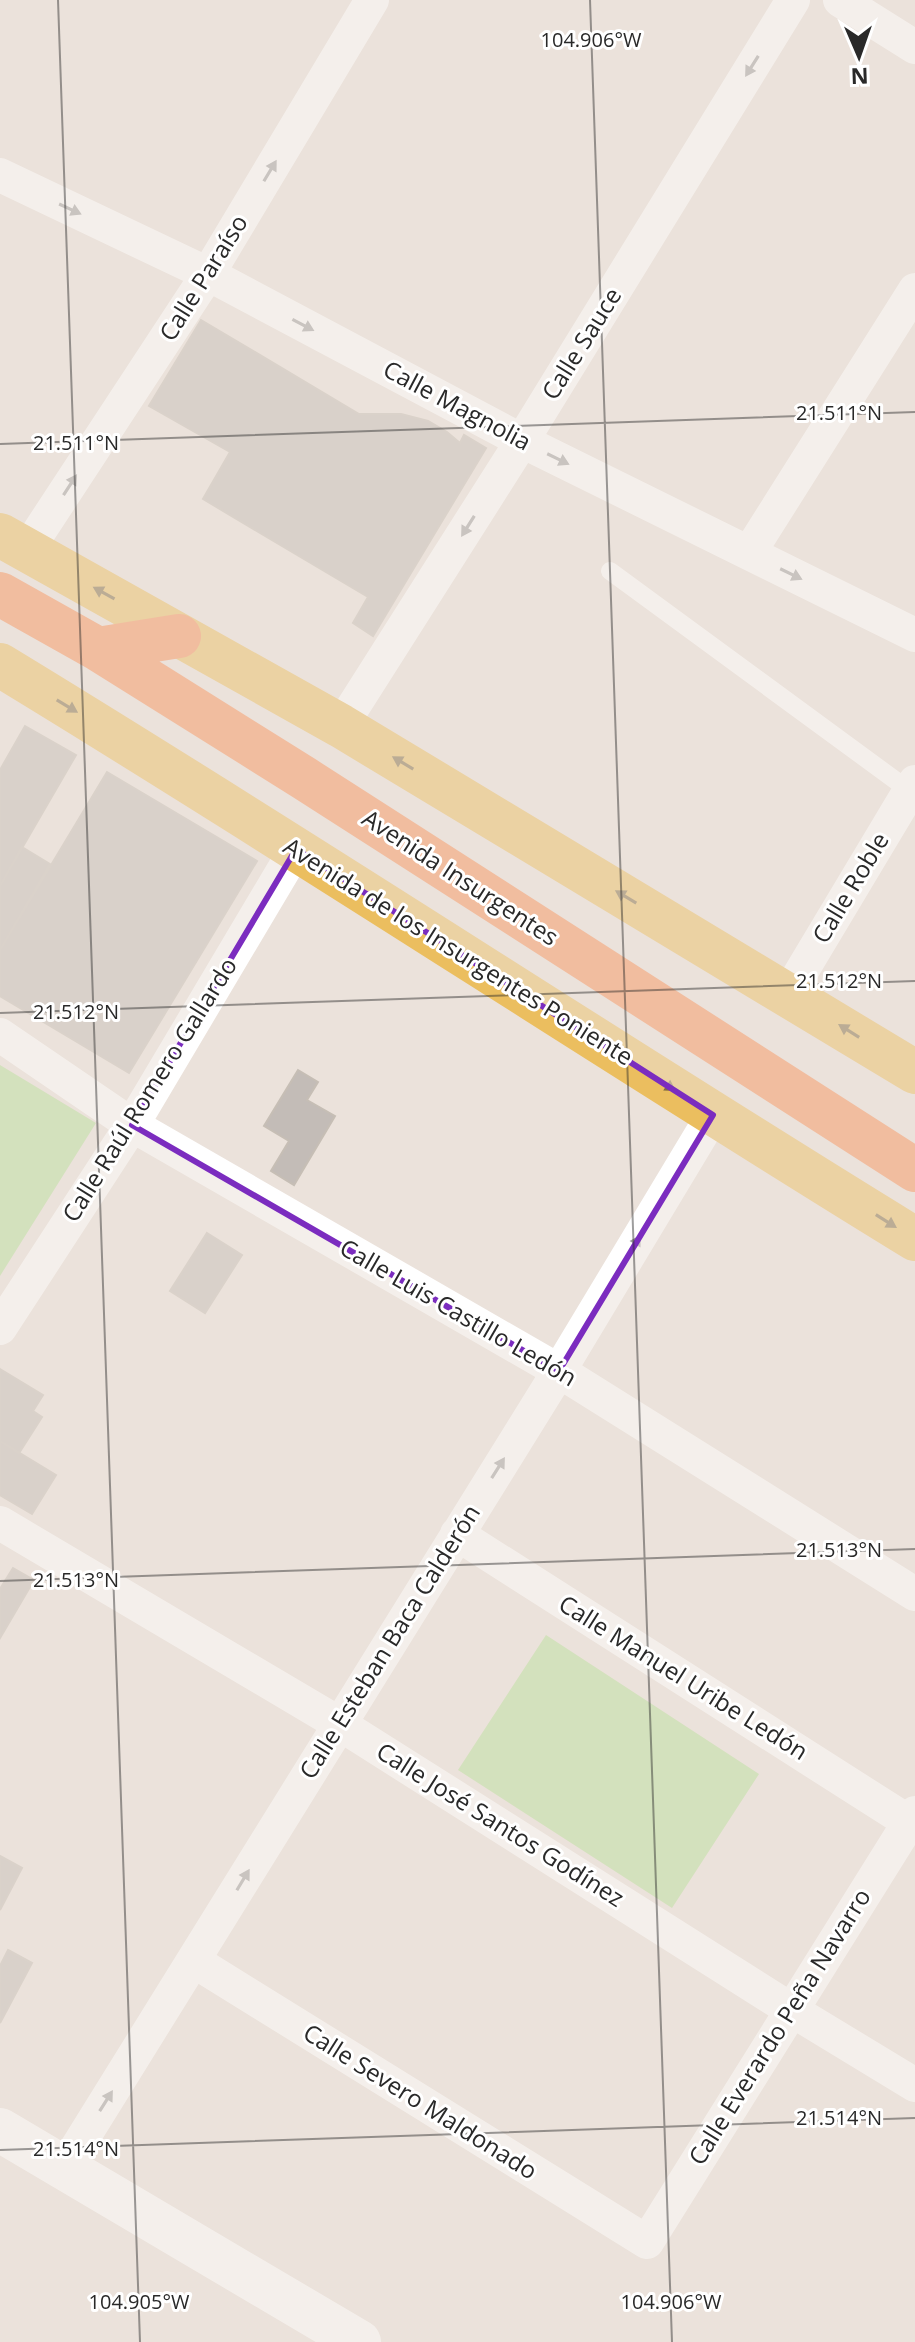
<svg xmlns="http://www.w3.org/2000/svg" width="915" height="2342" font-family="'Open Sans',sans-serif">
<rect width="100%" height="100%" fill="#ebe2db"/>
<path fill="#b7e099" d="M0,1065L96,1123L0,1276Z
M546,1635L759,1774L672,1908L458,1770Z"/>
<path fill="#c3bcb7" stroke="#c6beb5" stroke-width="2" d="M201,320L359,414H401L428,421L447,432L460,443L464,435L486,448L373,636L353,623L368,597L203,499L230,452L149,406Z
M25,726L76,755L0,886V770Z
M107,772L257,861L129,1073L0,996V950Z
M22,847L50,864L0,950V886Z
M298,1070L318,1082L307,1100L335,1116L294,1185L271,1171L289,1141L264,1126Z
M207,1233L242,1255L205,1313L170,1291Z
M0,1369L43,1395L33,1411L42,1417L19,1453L0,1441Z
M0,1441L56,1475L32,1514L0,1495Z
M13,1568L34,1580L0,1638V1589Z
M0,1856L22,1868L0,1910Z
M8,1950L32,1963L0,2023V1966Z"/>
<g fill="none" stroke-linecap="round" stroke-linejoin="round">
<path stroke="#fff" stroke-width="18" d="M610,571L910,791"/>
<path stroke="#fff" stroke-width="34" d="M840,0L915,47
M0,175L208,274L522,441L915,635
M27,550L208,274L372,0
M749,553L915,290
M341,726L522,441L793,0
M788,994L915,782
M0,1035L132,1125L559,1371L915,1594
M0,1328L132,1125L296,849
M0,1523L338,1723L790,2009L915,2085
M457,1534L915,1826
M194,1961L647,2242L915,1813
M65,2167L559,1371L713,1115"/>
<path stroke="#fff" stroke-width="44" d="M0,2130L359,2342"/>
<path stroke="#ebbe5f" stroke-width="44" d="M0,535L341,726L915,1072
M0,665C308,852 608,1051 915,1239"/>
<path stroke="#f89058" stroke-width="44" d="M0,594L98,649L304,778L915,1170
M98,649L179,636"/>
</g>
<defs><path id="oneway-solid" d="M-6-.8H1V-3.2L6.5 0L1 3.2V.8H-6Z" transform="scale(2)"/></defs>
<g fill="#9f9f9f">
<use href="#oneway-solid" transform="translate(752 66) rotate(122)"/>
<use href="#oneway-solid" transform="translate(270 171) rotate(-59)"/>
<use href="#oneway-solid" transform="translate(70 209) rotate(25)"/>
<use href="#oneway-solid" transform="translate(303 325) rotate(28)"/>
<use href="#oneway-solid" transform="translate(558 459) rotate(26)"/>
<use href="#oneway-solid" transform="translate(70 485) rotate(-57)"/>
<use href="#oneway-solid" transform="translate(468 526) rotate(122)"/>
<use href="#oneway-solid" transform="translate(791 574) rotate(26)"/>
<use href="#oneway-solid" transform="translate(634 1246) rotate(-59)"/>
<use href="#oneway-solid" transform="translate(498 1468) rotate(-58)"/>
<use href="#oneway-solid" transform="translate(243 1880) rotate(-59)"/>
<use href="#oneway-solid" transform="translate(106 2101) rotate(-58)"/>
</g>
<g fill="#806c41">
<use href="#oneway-solid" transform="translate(104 593) rotate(-151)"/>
<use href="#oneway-solid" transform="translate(67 706) rotate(31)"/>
<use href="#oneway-solid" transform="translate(403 763) rotate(-149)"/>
<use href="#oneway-solid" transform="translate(626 897) rotate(-149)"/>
<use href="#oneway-solid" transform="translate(849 1031) rotate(-148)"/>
<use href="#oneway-solid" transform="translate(665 1084) rotate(33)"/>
<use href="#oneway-solid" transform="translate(886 1221) rotate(32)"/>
</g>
<path d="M0 0H915V2342H0ZM296,849L713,1115L559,1371L132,1125Z" fill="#ebe2db" fill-opacity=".55" fill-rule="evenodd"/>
<path fill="none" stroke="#7b2cbf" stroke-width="6" stroke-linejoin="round" d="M296,849L713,1115L559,1371L132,1125Z"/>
<path fill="none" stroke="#292929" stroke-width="2" stroke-opacity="0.45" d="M58,0L140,2342M590,0L672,2342M0,444L915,412M0,1013L915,981M0,1581L915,1549M0,2150L915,2118"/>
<g text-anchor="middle" stroke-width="6" stroke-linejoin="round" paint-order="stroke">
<g font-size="24" fill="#292929" stroke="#fff">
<text transform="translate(204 278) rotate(-58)" y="8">Calle Paraíso</text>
<text transform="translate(582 344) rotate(-58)" y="8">Calle Sauce</text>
<text transform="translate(457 406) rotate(28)" y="8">Calle Magnolia</text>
<text transform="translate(460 878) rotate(33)" y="8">Avenida Insurgentes</text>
<text transform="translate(851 888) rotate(-59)" y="8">Calle Roble</text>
<text transform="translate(458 952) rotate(32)" y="8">Avenida de los Insurgentes Poniente</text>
<text transform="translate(150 1090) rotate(-58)" y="8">Calle Raúl Romero Gallardo</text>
<text transform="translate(458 1313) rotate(30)" y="8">Calle Luis Castillo Ledón</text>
<text transform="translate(390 1642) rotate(-58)" y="8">Calle Esteban Baca Calderón</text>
<text transform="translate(683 1678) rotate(32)" y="8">Calle Manuel Uribe Ledón</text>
<text transform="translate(500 1825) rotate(32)" y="8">Calle José Santos Godínez</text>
<text transform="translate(780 2027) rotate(-58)" y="8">Calle Everardo Peña Navarro</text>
<text transform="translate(420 2102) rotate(32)" y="8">Calle Severo Maldonado</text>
</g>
</g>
<g font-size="20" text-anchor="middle" fill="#292929" stroke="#fff" stroke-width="6" stroke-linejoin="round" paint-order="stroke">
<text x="591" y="47">104.906°W</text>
<text x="839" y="420">21.511°N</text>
<text x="76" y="450">21.511°N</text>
<text x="839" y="988">21.512°N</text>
<text x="76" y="1019">21.512°N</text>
<text x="839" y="1557">21.513°N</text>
<text x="76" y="1587">21.513°N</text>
<text x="839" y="2125">21.514°N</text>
<text x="76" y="2156">21.514°N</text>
<text x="139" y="2309">104.905°W</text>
<text x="671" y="2309">104.906°W</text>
</g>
<g transform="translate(859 56) rotate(178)" stroke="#ffffff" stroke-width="6" paint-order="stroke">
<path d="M0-6L14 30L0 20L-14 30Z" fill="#292929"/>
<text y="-12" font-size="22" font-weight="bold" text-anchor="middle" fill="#292929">N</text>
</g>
</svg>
